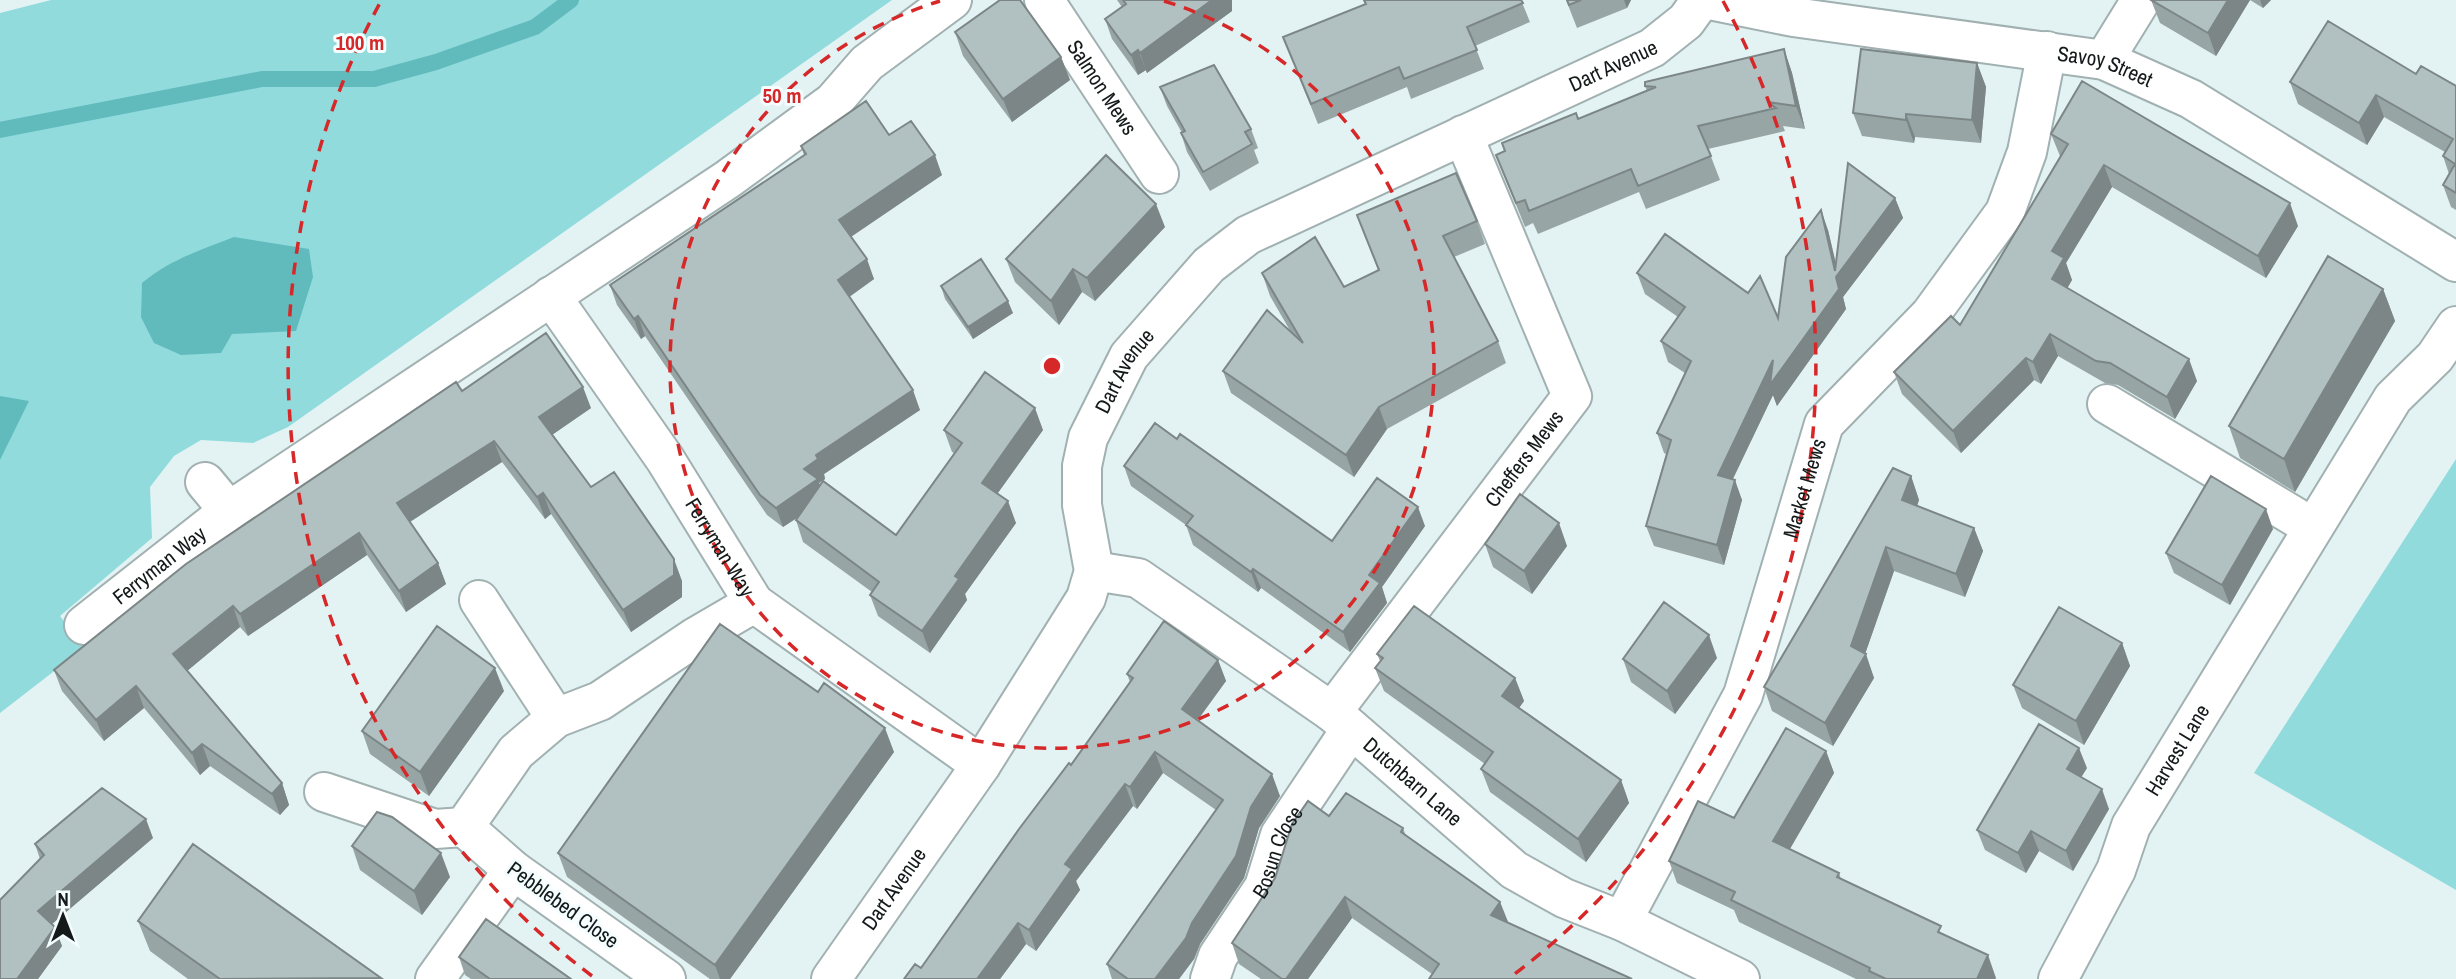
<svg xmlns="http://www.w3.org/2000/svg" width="2456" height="979" font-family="'Archivo Narrow',sans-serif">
<rect width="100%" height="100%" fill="#e3f3f3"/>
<path fill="#91dbdd" d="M51,0H892L288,427L253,443L201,440L174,456L150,487L152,538L60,616L84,648L0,713V13Z
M2456,459V890L2254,773Z"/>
<path fill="#61bbbd" d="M234,237L309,249L313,277L296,331L232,334L221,353L181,355L154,343L141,317L142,283C169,260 201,250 234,237Z
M0,396L29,401L0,460Z"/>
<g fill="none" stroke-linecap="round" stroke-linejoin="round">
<path stroke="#61bbbd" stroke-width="16" d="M0,130L262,79H374L436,62L535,27L571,0"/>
<defs>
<g id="minor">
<path id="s1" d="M1044,0L1159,174"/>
<path id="s2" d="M1709,0L1793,17L2104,60L2191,99L2456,262"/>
<path d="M2104,60L2141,0"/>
<path id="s3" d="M551,296L665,459L754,603L981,765"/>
<path d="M2107,404L2312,527"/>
<path d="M205,482L229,511"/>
<path id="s4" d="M1094,571L1138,578L1332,712L1514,870L1564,898L1622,921L1740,979"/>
<path d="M479,600L556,718"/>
<path id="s5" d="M84,625L229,511L728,179L833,102L867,63L952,0"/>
<path id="s6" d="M1332,712L1572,396L1463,135"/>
<path d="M324,792L435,829L464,827"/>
<path id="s7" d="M1622,921L1743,695L1824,424L1930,315L2005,212L2027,152L2047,51"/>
<path d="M435,979L513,870"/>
<path d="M666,979L513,870L464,827L516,752L556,718L600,701L694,638L754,603"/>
<path id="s8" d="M831,979L981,765L1086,598L1094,571L1082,505V466L1088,438L1129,356L1209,265L1248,235L1652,48L1686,21L1701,0"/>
<path id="s9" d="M1210,979L1218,956L1264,887L1280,835L1351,729"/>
<path id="s10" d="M2058,979L2116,870L2131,826L2393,398L2435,357L2456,326"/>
</g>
</defs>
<use href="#minor" stroke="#a1b0b0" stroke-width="42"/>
<use href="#minor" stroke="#fff" stroke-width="38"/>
</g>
<path fill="#98a5a5" d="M1117,0H1232V11L1147,73L1146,70L1138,75L1112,39L1105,19L1122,7Z
M1363,0H1521L1530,22L1475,46L1484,69L1411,99L1407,87L1318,124L1283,37L1365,4Z
M1566,0H1631L1627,8L1577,28Z
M2151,0H2271L2263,8L2250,0L2216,56L2160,23Z
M955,32L1061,57L1070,80L1012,122L963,56Z
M1784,49L1792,73L1805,129L1783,126L1785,131L1708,149L1720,180L1646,209L1639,192L1538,234L1533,223L1525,227L1496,155L1578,119L1647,91L1645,86Z
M1977,63L1986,87L1981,143L1915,137L1914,143L1862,136L1853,113Z
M2416,74L2456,86V210L2451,207L2443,185L2449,174L2443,156L2445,152L2384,117L2367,145L2298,104L2290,82Z
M1160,87L1251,129L1258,148L1254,150L1259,163L1210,191L1187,152L1181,133H1182L1167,106Z
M2051,134L2298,226L2266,278L2112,187L2066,263L2072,280L2067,288L2197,381L2175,419L2118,385L2105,383L2058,356L2041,384L2034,380L1961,453L1902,394L1894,372L1960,325L2060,156Z
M889,135L942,175L851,237L874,279L849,297L920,410L824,474L825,479L819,483L820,485L896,535L954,453L952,452L944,430H1043L997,494L1016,523L965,594L967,600L930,653L878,616L870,595L872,592L803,542L796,520L797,518L783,527L767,515L645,336L641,339L617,305L610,285L804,155L801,146Z
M1895,198L1903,218L1843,297L1846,309L1777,406L1773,395L1733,479L1742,500L1724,565L1654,546L1646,526L1666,454L1664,453L1657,433L1685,373L1668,362L1661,341L1678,317L1645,294L1637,273L1778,318L1828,230L1836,263Z
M1357,215L1477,221L1485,244L1454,257L1498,341L1506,363L1387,429L1354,477L1231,393L1223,371L1292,334L1270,296L1262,273L1344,287L1378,270Z
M1165,227L1095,301L1082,292L1059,325L1015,282L1006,259Z
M941,286L1013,313L973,339L945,299Z
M2383,289L2395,321L2295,492L2240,458L2229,426Z
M462,391L591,408L552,435L591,487L682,581V597L631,632L551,514L545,519L502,462L410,522L438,563L446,584L406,612L367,555L248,636L240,627L187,671L282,783L289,805L280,815L210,766L200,775L144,708L104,741L62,691L54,670Z
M1177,439L1332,541L1425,526L1382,587L1387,603L1350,652L1261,588L1258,592L1193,545L1186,525L1131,486L1124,466Z
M1911,476L1919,500L1917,506L1974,528L1983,551L1965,597L1894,571L1865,654L1874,678L1833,746L1772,711L1764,687Z
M2273,529L2230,605L2174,573L2166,553Z
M1485,544L1567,546L1532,594L1493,567Z
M2122,643L2130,666L2084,745L2022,708L2013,685Z
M1377,654L1515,678L1524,701L1519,708L1621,780L1629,803L1586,862L1490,792L1481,769L1485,764L1384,691L1375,668L1380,661Z
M1717,658L1675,714L1631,682L1623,659Z
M1218,660L1226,681L1198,720L1280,796L1259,828L1244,878L1200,944L1194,959L1179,979H1112L1107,964L1216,810L1163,773L1137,809L1133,806L1076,881L1080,890L1036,951L1026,944L1000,979H904L921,968L1071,765L1130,682L1127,674Z
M504,691L429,796L370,754L362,731Z
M818,692L894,752L730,979H710L567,877L558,853Z
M1826,751L1834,773L1790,849L1839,873L1841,879L1944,934L1996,978L1995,979H1856L1739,922L1734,910L1677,883L1669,861L1734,818Z
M2087,768L2081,777L2109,809L2073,871L2039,851L2026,873L1985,850L1977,830Z
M1329,816L1403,828L1406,836L1500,902L1508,922L1432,974L1352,918L1308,979H1261L1239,964L1232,943Z
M153,838L52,924L62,946L38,979H0L40,859L35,844Z
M352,846L450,877L422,915L360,870Z
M138,921L381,979H188L150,951Z
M459,957L571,979H471L465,975Z"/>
<path fill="#7c8686" d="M1212,0H1232V11L1147,73L1140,53Z
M1624,0H1631L1627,8Z
M2228,0H2250L2216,56L2208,33Z
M2260,0H2271L2263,8Z
M1784,49L1792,73L1805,129L1796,106Z
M1138,50L1146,70L1138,75L1131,55Z
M1061,57L1070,80L1012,122L1003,99Z
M1977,63L1986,87L1981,143L1972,120Z
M2376,95L2384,117L2367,145L2359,123Z
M1906,114L1915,137L1914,143L1906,120Z
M935,155L942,175L846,240L839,220Z
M2104,165L2112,187L2066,263L2072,280L2060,301L2052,279V251Z
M1895,198L1903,218L1843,297L1846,309L1777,406L1773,395L1725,495L1718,475L1773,360L1835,271L1821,210L1828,230L1838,274Z
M2290,203L2298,226L2266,278L2258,256Z
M1156,204L1165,227L1095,301L1087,278Z
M867,259L874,279L845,300L838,280Z
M1073,269L1082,292L1059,325L1051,301Z
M2383,289L2395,321L2295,492L2284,459Z
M1008,301L1013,313L973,339L968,327Z
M638,316L645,336L641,339L634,319Z
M2050,334L2058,356L2041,384L2033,362Z
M2026,358L2034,380L1961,453L1953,431Z
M2189,359L2197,381L2175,419L2167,397Z
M583,387L591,408L546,439L539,417Z
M913,390L920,410L824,474L825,479L819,483L825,499L783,527L776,508L804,469L816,455Z
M1379,407L1387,429L1354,477L1346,455Z
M1035,408L1043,430L990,504L982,483Z
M494,441L502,462L405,525L397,503Z
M1911,476L1919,500L1911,523L1902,500Z
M1735,480L1742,500L1724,565L1717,545Z
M543,493L551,514L545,519L537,497Z
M1008,501L1016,523L965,594L967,600L930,653L922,631L955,576Z
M1418,507L1425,526L1382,587L1387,603L1350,652L1343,632L1369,575Z
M2266,509L2273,529L2230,605L2222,585Z
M1559,523L1567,546L1532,594L1524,571Z
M1974,528L1983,551L1965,597L1956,574Z
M359,533L367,555L248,636L240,614Z
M1886,547L1894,571L1864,657L1866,654L1874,678L1833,746L1825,723Z
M674,559L682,581V597L631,632L623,610Z
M438,563L446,584L406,612L399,591Z
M1253,569L1261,588L1258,592L1251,572Z
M233,606L240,627L181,676L173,654Z
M1709,635L1717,658L1675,714L1667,691Z
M2122,643L2130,666L2084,745L2076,721Z
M1218,660L1226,681L1190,730L1182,709Z
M495,668L504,691L429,796L420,772Z
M1515,678L1524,701L1511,719L1502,696Z
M136,686L144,708L104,741L96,720Z
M885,728L894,752L730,979H720L715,965Z
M202,744L210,766L200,775L192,753Z
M2079,748L2087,768L2074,789L2067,769Z
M1826,751L1834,773L1781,864L1773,841Z
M1155,752L1163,773L1137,809L1130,787Z
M1272,774L1280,796L1259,828L1244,878L1200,944L1194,959L1179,979H1155L1251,807Z
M1621,780L1629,803L1586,862L1578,839Z
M282,783L289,805L280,815L272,794Z
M1125,784L1133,806L1076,881L1080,890L1036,951L1029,930L1065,864Z
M2102,789L2109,809L2073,871L2066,851Z
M146,819L153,838L45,930L38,911Z
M2031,831L2039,851L2026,873L2018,853Z
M441,853L450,877L422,915L414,891Z
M1345,897L1352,918L1308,979H1286Z
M1500,902L1508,922L1491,915Z
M1018,923L1026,944L1000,979H977Z
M55,927L62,946L38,979H17Z
M1988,955L1996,978L1995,979H1977Z"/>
<path fill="#b1c0c0" stroke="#7c8686" stroke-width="2" d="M1000,0H1020L1061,57L1003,99L955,32Z
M1123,0H1212L1140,53L1138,50L1131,55L1105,19L1126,4Z
M1364,0H1521L1523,3L1467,27L1477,50L1404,79L1399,67L1311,104L1283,37L1366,4Z
M1567,0H1581L1569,5Z
M2151,0H2228L2208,33Z
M2328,21L2416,74L2421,66L2456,86V193L2443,185L2455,164L2443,156L2453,139L2376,95L2359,123L2290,82Z
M1784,49L1796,106L1768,102L1776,108L1698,126L1711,156L1638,186L1631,169L1529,211L1525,200L1516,203L1496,155L1505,151L1502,143L1576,113L1578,119L1656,87L1645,86V82Z
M1861,49L1977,63L1972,120L1906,114V120L1853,113Z
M1214,65L1251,129L1245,132L1252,144L1203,172L1181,133L1185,131L1160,87Z
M2082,81L2290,203L2258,256L2104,165L2052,251L2064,258L2052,279L2189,359L2167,397L2110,363L2096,361L2050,334L2033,362L2026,358L1953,431L1894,372L1951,316L1960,325L2068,144L2051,134Z
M866,101L889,135L911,121L935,155L839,220L867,259L838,280L913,390L816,455L818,459L804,469L818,479L776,508L760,495L638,316L634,319L610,285L806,154L801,146Z
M1106,155L1156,204L1087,278L1073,269L1051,301L1006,259Z
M1848,163L1895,198L1836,277L1839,289L1770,385L1773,360L1718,475L1735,480L1717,545L1646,526L1671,440L1657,433L1691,361L1661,341L1685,307L1637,273L1665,234L1748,293L1760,276L1778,318L1786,257L1821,210L1835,271Z
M1456,173L1477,221L1443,236L1498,341L1379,407L1346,455L1223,371L1267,310L1303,343L1262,273L1315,237L1344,287L1379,270L1357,215Z
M2328,256L2383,289L2284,459L2229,426Z
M981,259L1008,301L968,327L941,286Z
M546,333L583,387L539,417L591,487L614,472L674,559V575L623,610L543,493L537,497L494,441L397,503L438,563L399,591L359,533L240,614L233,606L173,654L282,783L272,794L202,744L192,753L136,686L96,720L54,670L186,564L456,382L462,391Z
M985,372L1035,408L982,483L1008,501L955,576L959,579L922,631L870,595L879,582L796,520L823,481L896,535L962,443L944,430Z
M1155,423L1177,439L1180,434L1332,541L1377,478L1418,507L1369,575L1380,583L1343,632L1253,569L1251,572L1186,525L1193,516L1124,466Z
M1893,468L1911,476L1902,500L1974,528L1956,574L1886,547L1851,646L1866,654L1825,723L1764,687Z
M2211,476L2266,509L2222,585L2166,553Z
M1520,494L1559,523L1524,571L1485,544Z
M1664,602L1709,635L1667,691L1623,659Z
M1414,606L1515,678L1502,696L1621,780L1578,839L1481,769L1493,752L1375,668L1383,658L1377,654Z
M2059,607L2122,643L2076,721L2013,685Z
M1164,621L1218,660L1182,709L1272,774L1251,807L1236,856L1192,923L1186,938L1155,979H1128L1107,964L1223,800L1155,752L1130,787L1125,784L1065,864L1072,869L1029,930L1018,923L977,979H904L915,964L921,968L1019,829L1069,763L1071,765L1133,678L1127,674Z
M720,624L818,692L824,683L885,728L715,965L558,853Z
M437,626L495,668L420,772L362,731Z
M2039,724L2079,748L2067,769L2102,789L2066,851L2031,831L2018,853L1977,830Z
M1786,728L1826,751L1773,841L1839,873L1837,877L1941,926L1938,932L1988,955L1977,979H1886L1869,971L1870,968L1731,900L1735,892L1669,861L1698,801L1734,818Z
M102,788L146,819L38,911L55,927L17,979H0V900L44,855L35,844Z
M1346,793L1403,828L1401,832L1500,902L1491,915L1632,979H1429L1439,964L1345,897L1286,979H1282L1232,943L1275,878L1292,824L1308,801L1329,816Z
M377,812L392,817L441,853L414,891L352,846Z
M193,844L381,978L220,979L138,921Z
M486,919L571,979H490L459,957Z"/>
<g fill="none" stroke="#d62828" stroke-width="3.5" stroke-dasharray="12 9">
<path d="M1164 1A382 382 0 1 1 940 1"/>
<path d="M592 976A764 764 0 0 1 381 1M1723 1A764 764 0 0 1 1512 976"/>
</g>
<g text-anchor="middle" stroke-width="6" stroke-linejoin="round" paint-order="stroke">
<g font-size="21" fill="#14191a" stroke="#f5feff">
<text dy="7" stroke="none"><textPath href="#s8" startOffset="1286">Dart Avenue</textPath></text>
<text dy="7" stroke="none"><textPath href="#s2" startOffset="402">Savoy Street</textPath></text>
<text dy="7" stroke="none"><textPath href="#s1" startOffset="105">Salmon Mews</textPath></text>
<text dy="7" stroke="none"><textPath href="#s8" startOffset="698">Dart Avenue</textPath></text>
<text dy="7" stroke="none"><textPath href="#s6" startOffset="318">Cheffers Mews</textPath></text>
<text dy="7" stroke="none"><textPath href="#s7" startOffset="472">Market Mews</textPath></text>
<text dy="7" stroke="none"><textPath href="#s3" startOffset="303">Ferryman Way</textPath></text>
<text dy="7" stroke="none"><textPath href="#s5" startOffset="96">Ferryman Way</textPath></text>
<text dy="7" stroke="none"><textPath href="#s10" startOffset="259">Harvest Lane</textPath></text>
<text dy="7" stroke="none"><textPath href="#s4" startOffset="387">Dutchbarn Lane</textPath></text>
<text dy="7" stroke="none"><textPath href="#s9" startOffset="145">Bosun Close</textPath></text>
<text dy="7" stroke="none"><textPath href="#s8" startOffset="110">Dart Avenue</textPath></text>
<text transform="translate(563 905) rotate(36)" y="7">Pebblebed Close</text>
</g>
</g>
<circle cx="1052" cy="366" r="10" fill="#d62828" stroke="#f5feff" stroke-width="3.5"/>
<g font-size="21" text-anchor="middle" font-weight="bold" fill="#d62828" stroke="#f5feff" stroke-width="6" stroke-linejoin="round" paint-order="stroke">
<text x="360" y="50">100 m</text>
<text x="782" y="103">50 m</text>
</g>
<g transform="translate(63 916)" stroke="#f5feff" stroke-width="5" paint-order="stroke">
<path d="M0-5L12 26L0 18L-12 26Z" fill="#14191a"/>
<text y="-10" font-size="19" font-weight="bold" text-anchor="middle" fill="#14191a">N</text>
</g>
</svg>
